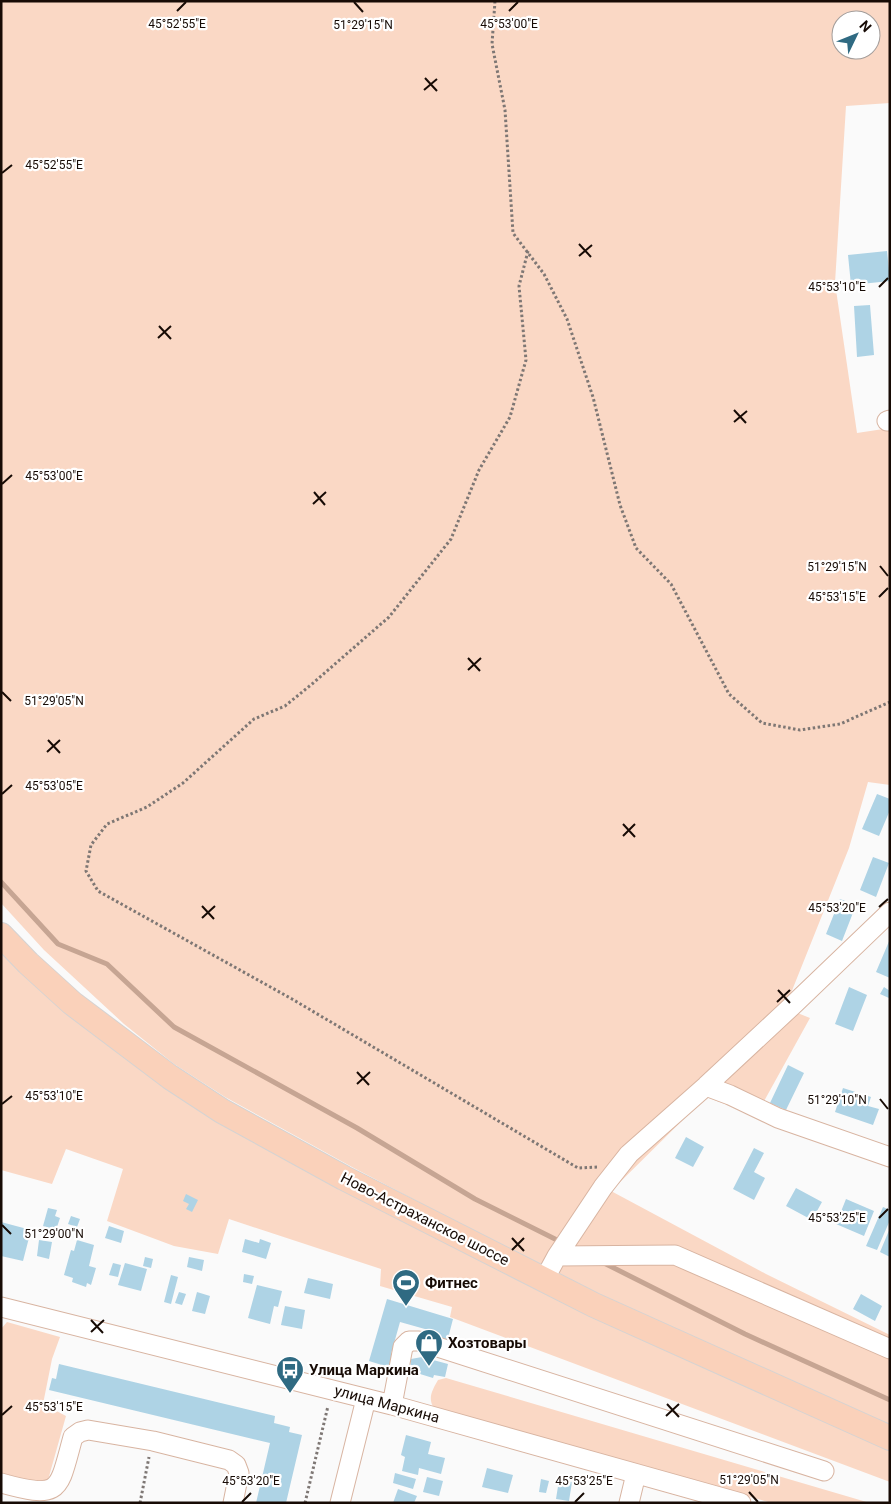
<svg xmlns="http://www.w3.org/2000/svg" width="891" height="1504" font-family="Roboto,sans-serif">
<rect width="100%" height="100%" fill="#fafafa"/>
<path fill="#fad8c5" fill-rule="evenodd" d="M1,1H890V103L846,106L835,283L857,433L890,428V785L868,782L849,848L785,1008L810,1018L763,1103L754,1115L706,1097L611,1191L766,1274L890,1335V1425L596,1295L352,1167L225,1097L174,1064L124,1024L44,950L1,903ZM841,20H871V50H841Z
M1,950L109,1046L890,1445V1482L450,1317L452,1307L380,1286L381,1269L229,1219L218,1254L174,1246L107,1221L123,1169L66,1149L52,1184L1,1170Z
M7,1322L60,1337L52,1359L43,1404L66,1416L48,1480L31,1483L1,1475V1329Z
M446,1378L870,1503H772L434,1408C427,1398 433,1389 438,1380Z"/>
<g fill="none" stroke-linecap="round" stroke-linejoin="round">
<path stroke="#c6a593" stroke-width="5" d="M1,882L58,944L107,964L174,1027L357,1128L475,1199L561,1242
M602,1262L745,1334L890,1400"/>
</g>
<path fill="#aed3e5" d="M887,251L890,281L851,285L848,255Z
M870,305L874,355L857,357L854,306Z
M877,794L890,799V810L879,836L862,829Z
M873,857L889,863L876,897L860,890Z
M840,899L856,905L842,941L826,934Z
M890,939V978L876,972Z
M849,987L867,995L853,1031L835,1024Z
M884,987L890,991L889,998L880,994Z
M788,1065L804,1073L786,1110L770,1103Z
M843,1088L871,1097L868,1106L879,1109L873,1125L835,1112Z
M686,1137L704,1147L693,1167L675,1158Z
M754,1148L764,1153L754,1172L765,1178L754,1200L733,1189Z
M796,1188L822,1202L812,1220L786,1206Z
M186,1194L198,1200L192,1212L186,1209L189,1204L183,1201Z
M846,1199L874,1211L864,1236L836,1224Z
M883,1207L890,1210V1220L877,1250L866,1246Z
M48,1208L57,1210L55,1216L60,1218L56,1230L43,1226Z
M71,1216L80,1219L77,1227L68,1224Z
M1,1222L31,1230L23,1261L1,1256Z
M109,1226L124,1231L121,1243L105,1238Z
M890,1228V1257L880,1252Z
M245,1239L259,1243L260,1239L271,1243L266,1259L242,1252Z
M39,1240L52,1242L49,1259L37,1256Z
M77,1240L94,1245L89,1266L96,1268L91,1285L87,1283L86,1287L72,1282L73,1278L64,1275L71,1250L74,1251Z
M145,1257L153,1259L151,1268L143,1266Z
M189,1257L204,1260L202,1271L187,1267Z
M113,1263L121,1265L118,1277L109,1275Z
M125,1263L147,1269L141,1291L118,1285Z
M244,1274L254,1276L252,1284L243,1282Z
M171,1275L178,1277L171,1304L164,1302Z
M308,1278L333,1284L330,1299L304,1293Z
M257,1285L282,1291L278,1307L274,1306L270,1324L248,1318Z
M179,1292L186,1294L182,1305L175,1303Z
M197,1292L210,1296L205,1314L192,1311Z
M861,1294L882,1306L875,1321L853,1309Z
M387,1299L453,1319L446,1346L429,1341L432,1331L400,1322L391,1354L399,1357L395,1373L384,1370L385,1366L369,1361Z
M285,1306L305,1310L302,1329L281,1325Z
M422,1357L448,1364L445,1377L434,1375L433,1378L420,1374L421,1371L410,1369L411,1359Z
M59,1364L275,1416L274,1423L290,1427L289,1432L302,1435L286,1503H256L270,1443L49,1390L52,1378L56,1379Z
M406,1435L431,1442L428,1454L445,1458L441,1474L419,1468L418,1475L402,1471L405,1457L401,1455Z
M487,1468L513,1475L508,1493L482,1487Z
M395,1473L416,1479L413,1489L393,1483Z
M427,1477L443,1481L439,1496L423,1492Z
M541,1479L549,1481L546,1493L539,1492Z
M559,1480L572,1482L569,1501L556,1499Z
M398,1489L417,1496L414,1503H393Z"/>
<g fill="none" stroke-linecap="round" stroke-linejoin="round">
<defs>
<path id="minor" d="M887,421L890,420
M706,1086L730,1095L778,1118L890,1157
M557,1256L675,1255L890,1349
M544,1280L557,1256L603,1187L629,1154L706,1086L792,1006L890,912
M1,1307L392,1405L741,1503
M392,1405L403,1347L409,1341H419L824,1471
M1,1483C62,1500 58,1491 73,1437L80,1432L88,1430L153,1441L229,1460L236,1465L239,1473L233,1503
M340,1503L366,1399
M629,1503L636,1474"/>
<path id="major" d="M1,935L28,963L72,1003L170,1077L222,1111L344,1178L594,1305L890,1438"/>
</defs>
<use href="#minor" stroke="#d8b4a1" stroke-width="21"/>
<use href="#major" stroke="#d5d3d2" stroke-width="26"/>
<path stroke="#7e7774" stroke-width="3" stroke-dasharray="2.5 2.5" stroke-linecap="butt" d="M495,1L492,44L505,110L513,233L544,274L567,319L593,397L620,505L636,548L671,584L729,694L762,723L800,730L840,724L890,702
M528,251L519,286L526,360L510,417L479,470L451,539L389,617L312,684L285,706L254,719L183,783L147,807L107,824L91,845L86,871L98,891L292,999L578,1168L597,1167
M140,1503L149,1457
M305,1503L328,1406"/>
<use href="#minor" stroke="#fff" stroke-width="19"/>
<use href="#major" stroke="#fad1ba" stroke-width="24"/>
</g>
<path fill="none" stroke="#170b05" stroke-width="2" d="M354,2L363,12M177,11L186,2M509,11L518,2M425,78L437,91M424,90L437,79M2,173L12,165M579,244L591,257M579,256L592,245M879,287L888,278M159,326L171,339M158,338L171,326M734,410L746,423M734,422L747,411M2,484L12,475M314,492L325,505M313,504L326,492M880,566L888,576M879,597L888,588M468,658L480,671M468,670L481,658M2,692L11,701M48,740L60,753M47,752L60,740M2,794L12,785M623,824L635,837M623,836L635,824M202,906L214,919M879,907L888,899M202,918L215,906M778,990L790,1003M777,1002L790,990M357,1072L369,1085M357,1084L370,1072M880,1099L888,1109M2,1104L12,1096M879,1218L888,1209M2,1225L11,1234M512,1238L524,1251M512,1250L524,1238M91,1320L103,1333M91,1332L104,1320M667,1404L679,1417M2,1415L12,1406M666,1416L679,1404M749,1492L758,1502M242,1502L251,1493M575,1502L584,1493"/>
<defs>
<symbol id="stadium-pin" viewBox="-11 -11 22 30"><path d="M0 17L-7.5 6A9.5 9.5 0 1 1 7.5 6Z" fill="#2f6a82" stroke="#fff"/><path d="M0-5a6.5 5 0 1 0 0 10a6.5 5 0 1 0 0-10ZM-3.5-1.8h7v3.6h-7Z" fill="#fff"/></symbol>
<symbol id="shop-pin" viewBox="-11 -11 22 30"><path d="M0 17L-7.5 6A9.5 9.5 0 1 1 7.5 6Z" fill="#2f6a82" stroke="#fff"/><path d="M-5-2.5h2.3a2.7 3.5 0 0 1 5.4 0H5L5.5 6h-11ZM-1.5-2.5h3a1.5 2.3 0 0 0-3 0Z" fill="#fff"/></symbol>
<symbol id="bus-pin" viewBox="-11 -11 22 30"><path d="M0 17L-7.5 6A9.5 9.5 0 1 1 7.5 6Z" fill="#2f6a82" stroke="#fff"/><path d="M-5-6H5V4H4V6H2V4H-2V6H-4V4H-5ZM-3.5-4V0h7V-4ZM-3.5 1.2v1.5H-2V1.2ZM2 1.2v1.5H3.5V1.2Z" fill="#fff"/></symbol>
</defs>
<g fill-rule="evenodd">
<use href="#stadium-pin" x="390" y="1267" width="32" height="43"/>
<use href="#shop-pin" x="413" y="1327" width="32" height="43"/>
<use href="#bus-pin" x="274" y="1354" width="32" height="43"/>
</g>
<g text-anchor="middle" stroke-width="4.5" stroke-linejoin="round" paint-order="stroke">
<g font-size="15" fill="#170b05" stroke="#fff">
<text transform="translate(425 1219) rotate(27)" y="5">Ново-Астраханское шоссе</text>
<text transform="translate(387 1404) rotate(15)" y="5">улица Маркина</text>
</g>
<g font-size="15" font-weight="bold" fill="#170b05" stroke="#fff" text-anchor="start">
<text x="425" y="1288">Фитнес</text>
<text x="448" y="1348">Хозтовары</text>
<text x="309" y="1375">Улица Маркина</text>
</g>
</g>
<g font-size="12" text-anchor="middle" fill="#170b05" stroke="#fff" stroke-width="4.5" stroke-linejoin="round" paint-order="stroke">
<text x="509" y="28">45°53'00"E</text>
<text x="177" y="28">45°52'55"E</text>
<text x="363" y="29">51°29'15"N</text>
<text x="54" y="169">45°52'55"E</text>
<text x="837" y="291">45°53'10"E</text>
<text x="54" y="480">45°53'00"E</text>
<text x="837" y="571">51°29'15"N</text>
<text x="837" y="601">45°53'15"E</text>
<text x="54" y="705">51°29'05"N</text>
<text x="54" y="790">45°53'05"E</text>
<text x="837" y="912">45°53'20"E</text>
<text x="54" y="1100">45°53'10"E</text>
<text x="837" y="1104">51°29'10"N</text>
<text x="837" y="1222">45°53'25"E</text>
<text x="54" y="1238">51°29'00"N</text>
<text x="54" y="1411">45°53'15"E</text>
<text x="749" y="1484">51°29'05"N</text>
<text x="251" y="1485">45°53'20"E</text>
<text x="584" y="1485">45°53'25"E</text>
</g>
<rect width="891" height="1504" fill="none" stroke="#170b05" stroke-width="5"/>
<g transform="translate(856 35) rotate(47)"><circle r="24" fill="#ffffff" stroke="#a29d9b"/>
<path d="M0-4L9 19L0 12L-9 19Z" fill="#2f6a82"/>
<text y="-8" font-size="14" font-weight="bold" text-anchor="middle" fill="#170b05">N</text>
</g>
</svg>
